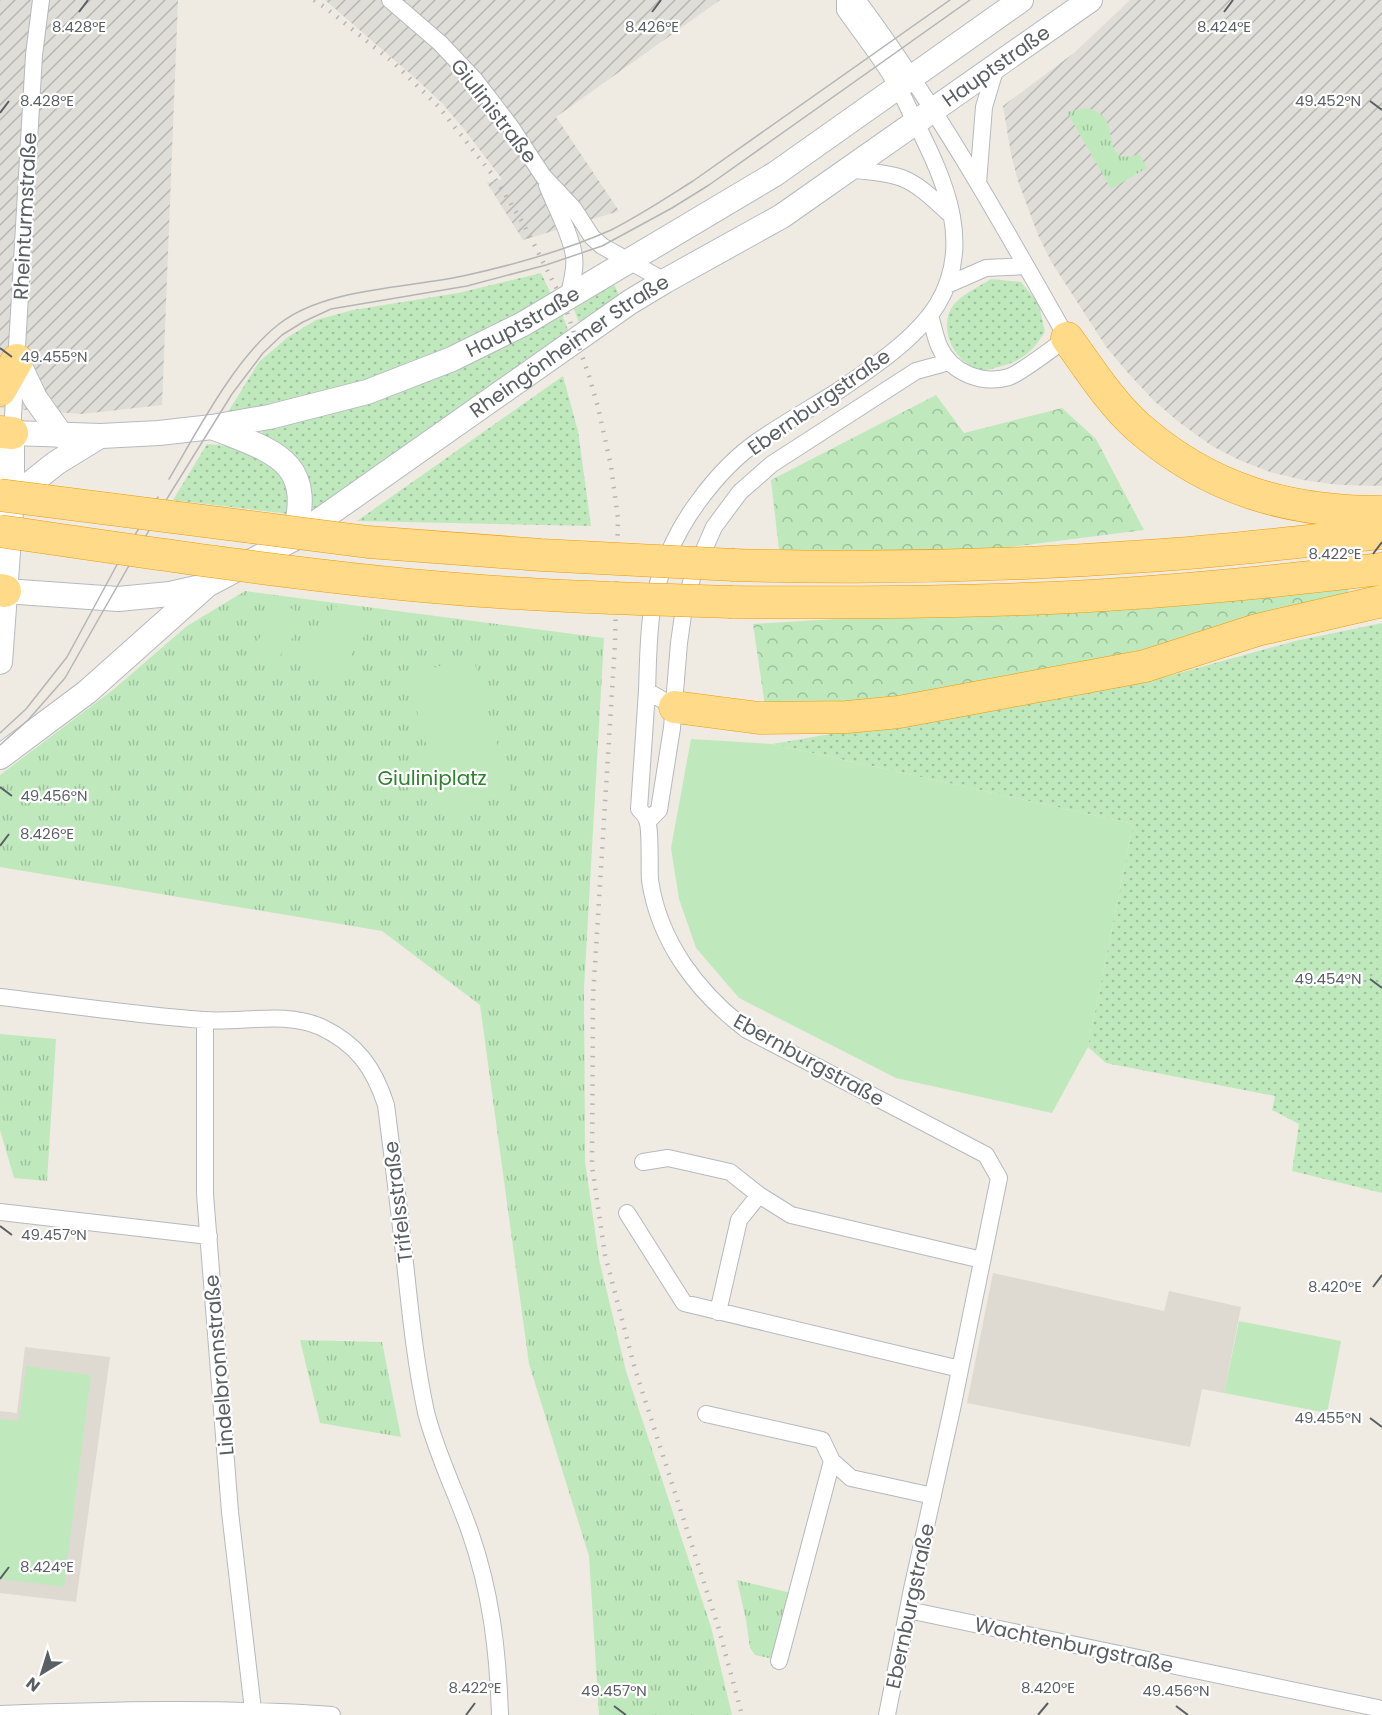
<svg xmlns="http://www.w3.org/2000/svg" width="1382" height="1715" font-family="Poppins,sans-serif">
<defs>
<pattern id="industrial-furrows" width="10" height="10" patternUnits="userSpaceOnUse" patternTransform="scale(1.5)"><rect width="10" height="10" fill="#dfddd7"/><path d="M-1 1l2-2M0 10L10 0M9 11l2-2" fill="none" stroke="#b8b6b2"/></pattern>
<pattern id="grass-dots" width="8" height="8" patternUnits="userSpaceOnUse" patternTransform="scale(1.5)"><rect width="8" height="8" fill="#bfe9bc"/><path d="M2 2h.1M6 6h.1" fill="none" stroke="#9ec09c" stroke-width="1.8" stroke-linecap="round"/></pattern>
<pattern id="forest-crowns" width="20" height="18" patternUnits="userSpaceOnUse" patternTransform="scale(1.5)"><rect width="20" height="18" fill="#bfe9bc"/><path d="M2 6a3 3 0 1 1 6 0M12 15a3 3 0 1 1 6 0" fill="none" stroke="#9ec09c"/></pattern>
<pattern id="park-tufts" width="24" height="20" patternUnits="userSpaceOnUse" patternTransform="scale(1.5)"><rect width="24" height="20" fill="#bfe9bc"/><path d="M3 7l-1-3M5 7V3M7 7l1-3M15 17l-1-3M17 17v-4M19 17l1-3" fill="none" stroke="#9ec09c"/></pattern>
</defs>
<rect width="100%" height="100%" fill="#efebe2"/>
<path fill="url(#industrial-furrows)" d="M0,0H178L162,405L82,414L0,408Z
M325,0H720L556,117L619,211L523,240L487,183L502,179L463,128L442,103L415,78Z
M1130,0H1382V486L1339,485L1303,480L1270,472L1239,460L1212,446L1180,423L1154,401L1128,373L1107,348L1052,263L1038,235L1018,181L1011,154L1003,106L1074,53Z"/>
<path fill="#dedad1" d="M993,1273L1164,1311L1169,1291L1241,1307L1224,1393L1202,1389L1190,1447L967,1403Z
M25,1347L110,1357L76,1602L0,1593V1411L17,1413Z"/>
<path fill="url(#grass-dots)" d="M541,273L552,296C468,340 379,381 286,403C267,407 247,409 228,412L259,362L288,337L316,320L353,310L458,293Z
M991,279L1021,282L1039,304L1045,332C1032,352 1022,361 998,367C994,368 988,370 985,370C955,368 934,325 956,302C965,293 980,286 991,279Z
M614,284L619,295L579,323L574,309Z
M562,314L568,330L315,509L312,508C309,485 302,458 281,445C274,440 266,440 261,432L265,429Z
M563,376L578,431L591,526L357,521Z
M207,444C239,447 281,454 290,491C291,498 289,507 289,514L173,500Z
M1382,623V1193L1292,1171L1299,1124L1272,1110L1275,1096L1106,1063L1088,1047L1133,824L772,744L1165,677L1295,641Z"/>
<path fill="url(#forest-crowns)" d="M936,395L964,433L1062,408L1096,439L1144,530L979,551L779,550L771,480Z
M1348,587L1349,596L1184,641L973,685L829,706H765L753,624Z"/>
<path fill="url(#park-tufts)" d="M1087,108C1094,110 1102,113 1106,120C1115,136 1106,166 1139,154L1147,168L1111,189L1067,112Z
M245,591L604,638L584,989L585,1161L599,1259L626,1371L711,1627L732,1715H599L589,1556L529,1364L480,1005L382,931L0,867V775L114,689L187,626Z
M0,1034L56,1039L47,1181L14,1178L0,1130Z
M300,1340L382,1342L401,1437L320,1423Z
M737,1580L791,1593L773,1659L755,1655L750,1648L746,1620Z"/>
<path fill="#bfe9bc" d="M283,603L306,618L277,660L255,645Z
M335,606L369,629L329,686L296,662Z
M473,657L511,795L445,812L407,675Z
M691,739L772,744L1133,824L1088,1047L1052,1113L896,1078L739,998L696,948L679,899L671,848Z
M1239,1321L1341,1341L1327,1413L1224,1393Z
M26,1366L91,1375L64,1587L0,1579V1419L19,1421Z"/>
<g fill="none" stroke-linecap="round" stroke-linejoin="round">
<defs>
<path id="street" d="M390,0L440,43L475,80L511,127L543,176L574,209L592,237L602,246L665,281
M854,0L858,1C937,107 1002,223 1067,338C1054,347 1021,373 1009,377C982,385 951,373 939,346C935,336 933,326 930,315
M850,169C867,172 886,172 902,178C922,186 937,203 952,216
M978,183L984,107L996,67
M547,185C555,206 571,234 574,256C576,270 571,284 568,298
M947,285L986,268L1026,266
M12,433L34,55L41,0
M647,691L639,809C642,812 646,816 647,820C651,829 649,867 650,880C659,942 698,993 747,1030L986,1155L999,1178L952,1409L912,1589L887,1715
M675,707L647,691C648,664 648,636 652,610C658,572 675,533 698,502C714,480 735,457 758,441C783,424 809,409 835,393C869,370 915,340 937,305C974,245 945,181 917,125C910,113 906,101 899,89C884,61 863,36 845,10V0
M648,821L659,810L672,728L679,643L684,608L693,575L714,527L740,492L772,464L916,371L949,362
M0,997C68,1005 136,1015 204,1020C242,1023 285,1011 321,1027C357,1044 374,1068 386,1105C393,1160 400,1216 406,1272C411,1319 416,1366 426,1412C436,1453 456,1492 470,1532C491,1592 498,1651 500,1715
M205,1020V1194L230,1512L253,1710
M643,1162L668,1158L730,1172L759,1195L791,1215L982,1260
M0,1212L209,1236
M627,1213L684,1303L960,1369
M718,1312L739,1220L759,1195
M706,1414L822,1440L832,1461L851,1478L933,1496
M908,1610L1382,1709
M779,1661L832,1461
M0,1714C111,1710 221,1707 332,1715"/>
<g id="secondary">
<path d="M17,360L35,398L62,436"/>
<path d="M212,427C274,452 317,460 293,539"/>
<path d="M12,498L56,463L100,436"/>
<path d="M5,591L118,599L170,594L205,586"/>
<path id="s1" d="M0,662L12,498V433L101,436L159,433L212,427L269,417L367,392L452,359L523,324L775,174L1021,0"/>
<path id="s2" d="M0,757L87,692L207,585L293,539L630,302L665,281L782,216L1090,0"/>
</g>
<path id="highway" d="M1067,338C1089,368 1110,402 1138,427C1210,490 1288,512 1382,512
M0,390L17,360
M0,432L12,433
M734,565C871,569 1010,566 1147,556C1226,551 1304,541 1382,533
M0,590L5,591
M732,602C839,603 945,602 1051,598C1161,593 1272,582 1382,569
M675,707L759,718L847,717L899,712L1145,666L1257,630L1382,601"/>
</defs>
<use href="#street" stroke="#b5b9be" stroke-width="18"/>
<use href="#secondary" stroke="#b6bac0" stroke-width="26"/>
<use href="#highway" stroke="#f19900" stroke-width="33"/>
<use href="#street" stroke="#fff" stroke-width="16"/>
<use href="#secondary" stroke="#fff" stroke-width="24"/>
<use href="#highway" stroke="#ffdb89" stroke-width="32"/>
<path stroke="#b4b5b5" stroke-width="1.5" d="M169,479C198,430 235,358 279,324C325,288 407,288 463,276C513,265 564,251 611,230C639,216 666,198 693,181L950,0
M0,733L26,709L67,657L119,561L158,497
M0,745L28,720L65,678L168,497L232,394L263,353L282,335L303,322L331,309L467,286L546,265L602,246L672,208L709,185L970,0"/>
<path stroke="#b4b5b5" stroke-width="4.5" stroke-dasharray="1.5 8" stroke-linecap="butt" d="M314,0L326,8L394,63L438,106L492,174L523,223L563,301L589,376L598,407L611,466L618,519L615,643L593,997L592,1166L605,1255L635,1369L718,1626L742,1715"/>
<defs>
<path id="highway-bridge" d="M0,495L368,542L541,555L734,565
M0,531C144,552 288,574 433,587C532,596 632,599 732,602"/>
</defs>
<use href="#highway-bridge" stroke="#f19900" stroke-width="33" stroke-linecap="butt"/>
<use href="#highway-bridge" stroke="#ffdb89" stroke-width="32"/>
</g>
<path fill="none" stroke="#5a5f64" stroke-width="2" d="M79,12L88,0M652,12L661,0M1224,12L1233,0M1370,101L1382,110M0,113L9,101M0,348L12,357M1373,554L1382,542M0,787L12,796M0,846L9,834M1370,979L1382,988M0,1226L12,1235M1373,1287L1382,1275M1370,1418L1382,1427M0,1579L9,1567M614,1706L626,1715M1176,1706L1188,1715M466,1715L475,1703M1038,1715L1048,1703"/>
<g text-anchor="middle" stroke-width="4.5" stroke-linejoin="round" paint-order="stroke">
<g font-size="20" fill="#5a5f64" stroke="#fff">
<text dy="7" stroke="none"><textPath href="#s2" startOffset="1215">Hauptstraße</textPath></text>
<text transform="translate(494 111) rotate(52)" y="7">Giulinistraße</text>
<text transform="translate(25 216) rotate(-87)" y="7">Rheinturmstraße</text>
<text dy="7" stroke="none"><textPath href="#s1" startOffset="760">Hauptstraße</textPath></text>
<text dy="7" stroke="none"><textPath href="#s2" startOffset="704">Rheingönheimer Straße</textPath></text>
<text transform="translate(819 402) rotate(-35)" y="7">Ebernburgstraße</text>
<text transform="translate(809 1060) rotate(29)" y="7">Ebernburgstraße</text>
<text transform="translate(398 1202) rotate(-97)" y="7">Trifelsstraße</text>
<text transform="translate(219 1365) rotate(-95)" y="7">Lindelbronnstraße</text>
<text transform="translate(910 1606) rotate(-78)" y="7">Ebernburgstraße</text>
<text transform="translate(1074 1645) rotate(12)" y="7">Wachtenburgstraße</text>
</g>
<g font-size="20" fill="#2d822d" stroke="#fff">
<text x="432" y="785">Giuliniplatz</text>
</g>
</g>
<g font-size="15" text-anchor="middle" fill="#5a5f64" stroke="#fff" stroke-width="4.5" stroke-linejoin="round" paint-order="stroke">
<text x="79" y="32">8.428°E</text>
<text x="652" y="32">8.426°E</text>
<text x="1224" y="32">8.424°E</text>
<text x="1328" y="106">49.452°N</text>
<text x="47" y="106">8.428°E</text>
<text x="54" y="362">49.455°N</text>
<text x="1335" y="559">8.422°E</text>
<text x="54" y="801">49.456°N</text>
<text x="47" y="839">8.426°E</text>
<text x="1328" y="984">49.454°N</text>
<text x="54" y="1240">49.457°N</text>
<text x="1335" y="1292">8.420°E</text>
<text x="1328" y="1423">49.455°N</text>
<text x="47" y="1572">8.424°E</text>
<text x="475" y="1693">8.422°E</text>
<text x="1048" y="1693">8.420°E</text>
<text x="614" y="1696">49.457°N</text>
<text x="1176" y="1696">49.456°N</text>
</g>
<g transform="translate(42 1673) rotate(218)" stroke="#ffffff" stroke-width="4.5" paint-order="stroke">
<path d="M0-4.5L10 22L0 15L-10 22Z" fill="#5a5f64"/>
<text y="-9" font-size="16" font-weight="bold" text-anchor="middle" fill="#5a5f64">N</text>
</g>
</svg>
